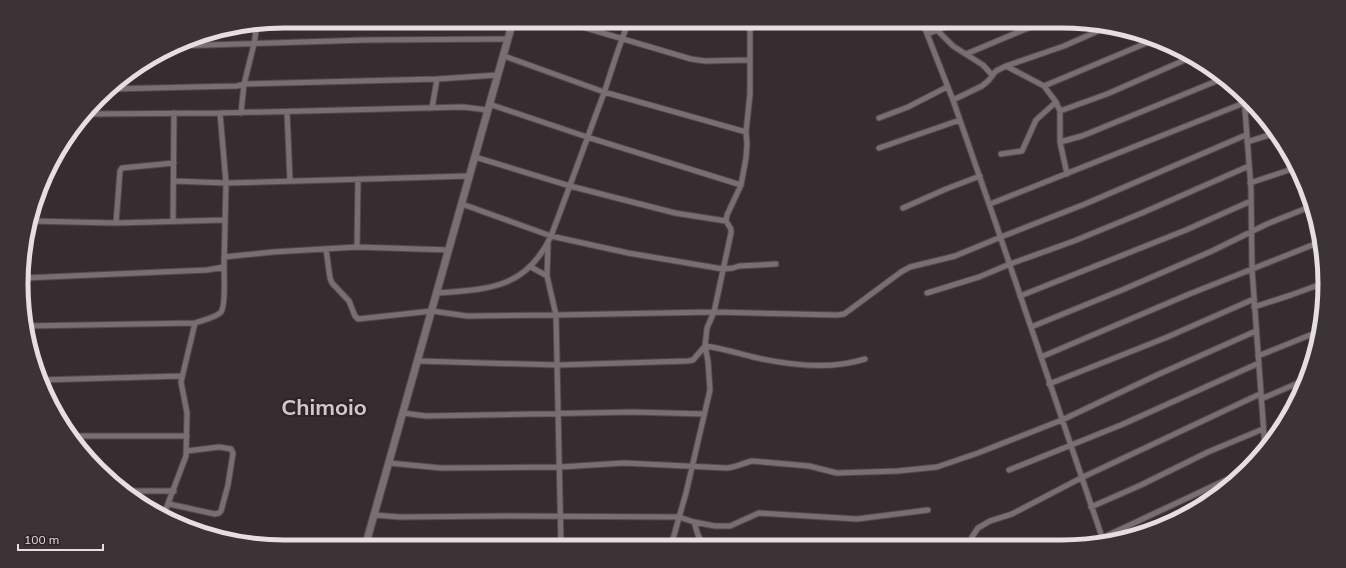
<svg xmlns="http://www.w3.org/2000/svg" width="1346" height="568" font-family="Mulish,sans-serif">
<rect width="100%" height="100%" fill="#372d31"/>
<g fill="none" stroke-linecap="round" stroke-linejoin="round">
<defs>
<path id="street" d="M562,21L691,59L705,61L749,60
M922,21L953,100L996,224L1104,543
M938,31L953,46L983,65L992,75
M927,34L962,21
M175,46L365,40L508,39
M966,54L1045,21
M504,56L604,92L746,132
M1006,66L1044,86L1056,102L1060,111V142L1067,174
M1044,86L1156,39
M108,89L237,86L244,84L437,79L498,75
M1245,96V110L1251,189L1252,269L1265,448
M953,100L982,86L988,81L996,71L1006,66L1064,46L1105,28
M489,104L587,137L741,185
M432,108L437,79
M1060,111L1107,94L1194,56
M287,112L290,181
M241,113L244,84L254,44L257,25
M87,114L220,113L463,107L488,110
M879,118L908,107L947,87
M1060,142L1082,136L1224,78
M1247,142L1276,133
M879,148L960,120
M1001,154L1022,151L1036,120L1056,102
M475,157L570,186L675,213L726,221
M174,181L226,183L469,176
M1250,183L1298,167
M462,204L551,236L628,253L723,269L733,268L739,266L776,264
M990,204L1249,101
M903,208L946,189L980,176
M30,221L116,223L225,220
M173,221L174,113
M116,223L120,171L122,168L174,163
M548,244L547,276L556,315L561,546
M357,247L358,179
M326,249L330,278L332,283L349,301L355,316L358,319L432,311L467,316L556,315L714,312L837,315L844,314L851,309L901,272L910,267L955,256L1001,237L1085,204L1246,135
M224,257L273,252L357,247L449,250
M531,267L547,276
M24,278L207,270L224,267L226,183L220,113
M437,293C489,289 526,289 551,236C569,189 586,141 604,93C612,69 619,45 629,21
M927,293L979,277L1010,264L1074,241L1142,213L1249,166
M1020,296L1186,230L1251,201
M1254,307L1291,295L1324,283
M26,326L195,323
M1031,327L1122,290L1212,251L1267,224L1312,206
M1258,356L1320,331
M1041,357L1187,295L1320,242
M418,361L558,365L688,361L693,360L705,346C721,348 737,353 753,357C788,365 831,370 865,359
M40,380L182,376
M1049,384L1165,338L1254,299
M1261,399L1305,380
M403,413L426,416L633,412L704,414
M71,436H187
M1264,441L1275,437
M389,463L441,468L560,467L624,463L727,468C737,467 743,463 752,461L809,466L837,473L898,471L937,467L978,453L1062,420L1157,375L1256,331
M1009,470L1121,425L1259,363
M122,491H174
M169,504L215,514L219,513L221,511L228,485L233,453L231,449L219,447L187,451
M1091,507L1141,485L1208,452L1263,429
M164,514L186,456L187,413L181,382L195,323C201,321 217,317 221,312C226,305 224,276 224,267
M374,515L400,517L505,516L679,517L694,522L715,526H730L759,513L857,519L928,510
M694,522L698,535L704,546
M972,537L978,528L990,521L1012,514L1081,478L1260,394
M1102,538L1245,471
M671,546L686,493L710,390L708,361L705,346L707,328L714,312L731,233V229L726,221L727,215L741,185L746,158L747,144L746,132L750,94V21"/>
<path id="secondary" d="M365,547L513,21"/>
</defs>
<use href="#street" stroke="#524a4d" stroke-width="7"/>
<use href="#secondary" stroke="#524a4d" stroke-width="9"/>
<use href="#street" stroke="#796e72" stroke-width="5"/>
<use href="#secondary" stroke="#796e72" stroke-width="7"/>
</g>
<g text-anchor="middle" stroke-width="4" stroke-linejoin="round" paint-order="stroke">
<g font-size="22" font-weight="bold" fill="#d4c7cc" stroke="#2d2427">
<text x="324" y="415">Chimoio</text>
</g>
</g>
<path d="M0 0H1346V568H0ZM284 28H1062A256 256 0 0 1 1318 284V284A256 256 0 0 1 1062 540H284A256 256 0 0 1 28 284V284A256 256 0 0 1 284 28Z" fill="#3c3336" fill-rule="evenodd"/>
<path fill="none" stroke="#e6dfe1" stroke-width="5" d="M284 28H1062A256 256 0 0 1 1318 284V284A256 256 0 0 1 1062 540H284A256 256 0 0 1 28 284V284A256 256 0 0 1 284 28Z"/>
<path d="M18 544v6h85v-6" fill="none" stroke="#e6dfe1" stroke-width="2"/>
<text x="24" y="544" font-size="12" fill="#e6dfe1" stroke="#2d2427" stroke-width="3" paint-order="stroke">100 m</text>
</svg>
